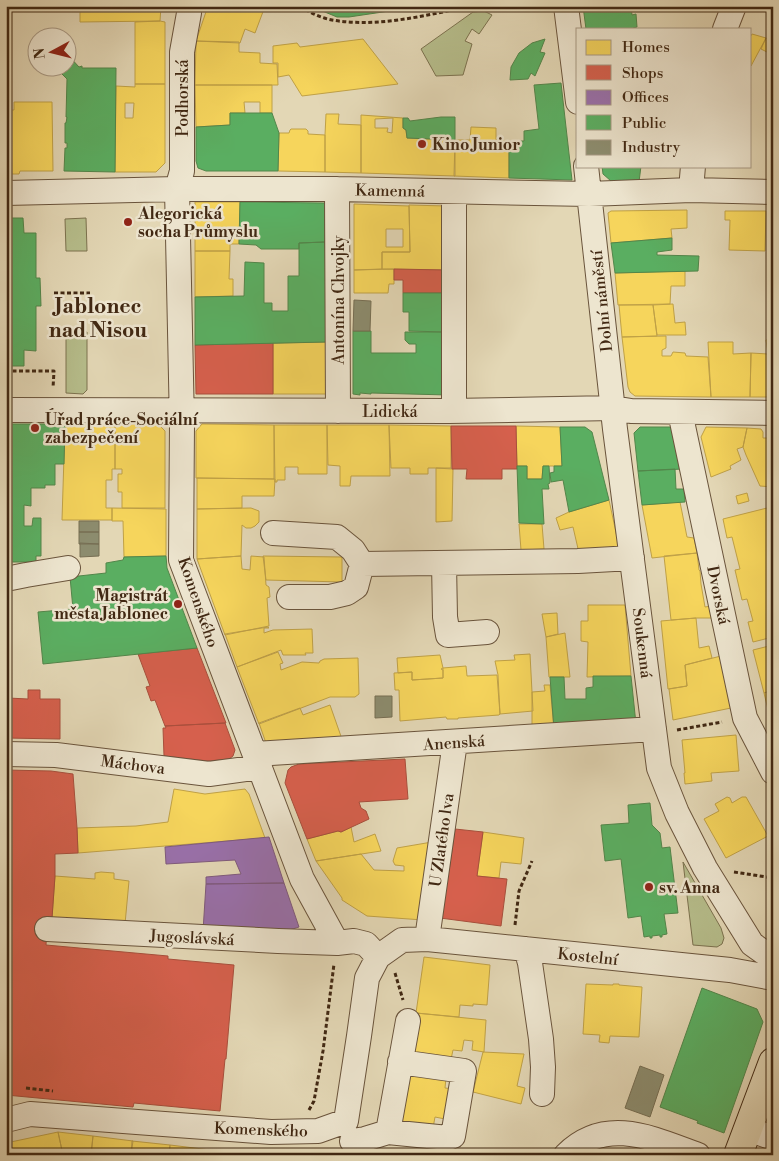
<svg xmlns="http://www.w3.org/2000/svg" width="779" height="1161" font-family="'Libre Bodoni',serif">
<rect width="100%" height="100%" fill="#e3d7b5"/>
<filter id="stains"><feTurbulence type="fractalNoise" baseFrequency=".004" numOctaves="4"/><feColorMatrix values="0 0 0 0 .2 0 0 0 0 .09 0 0 0 0 .02 0 0 0 .5 -.17"/></filter>
<radialGradient id="worn" r=".72"><stop offset=".6" stop-color="#630" stop-opacity="0"/><stop offset="1" stop-color="#630" stop-opacity=".3"/></radialGradient>
<path fill="#b6bd8b" stroke="#7c724f" d="M484,11L492,15L479,34L472,29L465,41L472,44L463,75L436,76L421,49L473,12Z
M86,218L87,251H66L65,219Z
M66,332H87V390L83,394L66,393Z
M683,862L721,928L724,938L722,944L717,947L693,945Z"/>
<path fill="#f6d55c" stroke="#c0a146" fill-rule="evenodd" d="M80,6H161L160,21L80,22Z
M208,6H258L264,9L255,33L245,29L240,43L196,41Z
M160,21L165,22V84H135V22Z
M752,34L766,38L751,66L750,37Z
M766,38L773,41V55L761,49Z
M363,39L398,84L302,96L289,75L278,77V63H273V46L297,43L300,47Z
M196,41L239,42V52L260,53V63L277,64L278,85H195Z
M135,84H165V163L156,172H115L116,86L135,87ZM125,103H134L133,118H125Z
M195,85H272V113H260V102H244L245,113H230V125L196,127Z
M14,102H52L53,171H20L19,174H6V110H14Z
M326,114H339L338,124L361,125V173L325,172V135Z
M361,115L403,118V128L406,130L407,138L455,140V176L361,173ZM393,118L392,133L387,132L388,128H375V119Z
M471,127L496,128V140L509,141V178L454,176L455,140H470Z
M291,129H306L308,131V134L325,135V172L278,171L279,133H289L290,130Z
M195,202H240L239,244H230V251H195Z
M354,204L409,206L410,252H382V269L354,270ZM386,229H403V247H386Z
M409,205L446,206V270L382,269V252H410Z
M687,210V228L671,229L672,238L611,243L608,213L611,211Z
M725,211H766L765,251L729,250L730,220H725Z
M195,251H230L229,279H233V296L195,297Z
M394,269V284H389L388,293H354V270Z
M685,271V286H671L670,304L618,305L615,273Z
M673,304L675,323L685,322L686,335H657L653,305Z
M619,305H653L657,336L622,337Z
M666,336V348L662,350V356H671L673,352L685,353L686,356L708,357L711,397L635,396L630,392L628,387L622,337Z
M773,339V397H750L751,353L768,354L766,340Z
M327,342V394H273V343Z
M708,342H733V354L751,353L750,397H711Z
M65,424H115V469H112V480H106V508H112V520H62Z
M115,424H158L165,431V508H122V492H118V474H122V469H115Z
M202,424L274,425V479L196,478V431Z
M274,425H327V474H298V467H285V480H277V482H275Z
M327,425H389L390,476H351L350,486H340V466L328,465Z
M389,425L451,426V468H428V474H410V468H391Z
M516,426L560,427L562,466H543L542,479H527V466H517Z
M706,427L747,428L743,447L737,449L741,460L730,466L731,469L711,477L701,437Z
M747,428L761,429L763,432V438H773V487L760,486L746,455L743,447Z
M436,468L453,469L452,521L436,522Z
M197,478L275,479L274,496H242V508L197,509Z
M747,493L749,501L738,504L736,496Z
M609,500L620,551L579,553L573,527L560,530L556,518L569,512Z
M680,502L687,537L694,538L697,553L652,558L642,505Z
M112,508L166,509V556L124,557L123,521H112Z
M251,508L259,511V522L255,526L251,528H246L242,525L241,556L197,559V509Z
M767,508L773,531V637L753,642L748,622L753,621L747,599L742,600L735,570L740,569L732,537L727,538L723,519Z
M519,524H542L544,549L521,550Z
M697,553L699,570L700,571L701,584L705,607L711,606L713,618H696L671,620L664,556Z
M241,556L242,569L250,570L251,556L264,557L266,585L269,587L270,597L267,598L269,626L225,635L197,559Z
M263,556L342,557V582L266,580Z
M588,605H625L631,676L587,677L588,642L581,641V621H588Z
M557,613L558,634L546,637L542,614Z
M696,618L699,648L709,646L712,658L685,665L687,686L668,689L661,621Z
M268,627L269,628H264V633L273,630L312,629L313,653H305L306,655H283L281,650L237,667L225,634Z
M565,633L570,677H549L546,637Z
M773,645V690L764,693L753,650Z
M278,652L283,663L280,664L281,670L302,662L319,663L320,661L324,659L358,658L359,694L355,697H330L259,724L237,667Z
M530,654L533,711L500,714L498,675L495,661L515,660L514,655Z
M440,655L443,668L441,669L443,670V678L412,680V672L398,673L397,658Z
M721,656L731,708L673,720L669,689L687,686L685,665Z
M466,666L467,676L497,675L500,714L499,715L458,718V719H447L446,717L400,721L399,690H395L394,673L412,672V680L443,678V668Z
M544,685H550L554,729L532,730V692L545,691Z
M773,690V721L771,722L764,693Z
M330,705L343,742L267,746L259,723L300,708L303,715Z
M736,735L739,771L711,773L712,781L685,784L684,773H685L682,740Z
M174,789L205,794L245,789L249,794L265,838L78,853L77,828L136,826L168,822Z
M727,797L730,798L732,803L742,797H746L768,836L726,858L704,819L719,811L715,804Z
M351,827L354,842L375,834L381,851L316,861L307,839L338,831L341,832Z
M483,832L524,838L521,864L501,862L499,878L477,876Z
M432,842L423,920L367,916L342,900V898L316,861L361,854L374,870L404,871V866L395,865L393,861L397,848Z
M101,872L114,873V879L129,881L125,924L52,918L55,876L95,879V873Z
M424,957L490,965L487,1005L473,1004V1006L460,1005L459,1017L416,1013Z
M586,984L613,985V984H619V985L642,987L639,1037L610,1036L609,1043L599,1042L600,1035L583,1034Z
M416,1013L486,1020L484,1052L472,1050L473,1041L464,1040L462,1051L453,1050L450,1064L408,1056Z
M483,1052L524,1054L517,1086L525,1088L521,1104L473,1092Z
M406,1070L446,1078L445,1088L455,1089L450,1120L435,1117L433,1128L397,1121Z
M58,1132L63,1155H6V1143Z
M58,1132L93,1136L91,1155H63Z
M93,1136L133,1141L131,1155H91Z
M132,1141L170,1145L169,1155H131Z
M170,1145L219,1151L218,1155H169Z
M219,1151L251,1155H218Z"/>
<path fill="#d6604d" stroke="#a94f3c" d="M394,269L446,270V293H403V280H394Z
M273,343V394H196L195,345Z
M451,426H516L517,469H502V479H466L467,469H452Z
M197,648L226,723L165,726L155,700L151,701L146,687L150,686L138,654Z
M28,690H40V699H60V739L7,738L8,698L28,699Z
M225,723L235,750L233,756L229,759L208,761L164,756L163,728H166L165,726Z
M405,759L408,799L359,802L361,808L366,811L369,819L341,832L338,831L307,839L285,783L288,770L291,767L299,764Z
M6,770L51,771L73,774L77,828L78,853L55,854V876L52,918L47,927L46,945L168,956V959L234,965L226,1059H225L220,1111L134,1103L133,1107L6,1095Z
M455,829L483,832L477,876L507,879L501,926L440,918L446,871H449Z"/>
<path fill="#9970ab" stroke="#7f5a7d" d="M269,837L284,883L206,884V877L241,874L235,860L166,864L165,847Z
M284,883L299,927L270,936L203,931L206,884Z"/>
<path fill="#5aae61" stroke="#52864a" d="M315,6H423L349,17H337L320,10Z
M583,6H631L632,15L636,14L637,27L633,28V29H586Z
M545,39L540,52L545,53L535,76L531,73L528,79L510,80L511,67L519,53L532,43Z
M68,55L79,67L82,66V68H116L115,172L64,171L65,148H67V143H65V123H66L67,117H66L67,79L56,68H68Z
M561,83L572,180L509,178V141H524V131L539,129L534,85Z
M230,113H272L279,133L278,171H206L198,168L196,161V127L230,125Z
M441,117H455V140L407,138L406,130L403,128V118H408L410,121Z
M602,166H641L639,182L611,181L603,174Z
M240,202L325,203V242L299,243V249H261L256,245L239,244Z
M6,218H23L24,233H36V278H40L41,306H36V351L24,350V366H6Z
M672,238V250L657,252V255L699,256L698,271L615,273L611,243Z
M325,242L327,342L195,345V297L244,296L245,262L264,263V303H272V311H288V276H299V243Z
M403,293H446V332L409,331V312H403Z
M353,331H371V353H416V344H409L405,340V332H446L448,395L371,393V394L360,393V395L353,394Z
M6,424H65L64,464H55V485H45V488H31V506L24,505V526H32L33,518H41V556H36V562H6Z
M560,427H585L592,432L609,500L569,512L563,480L551,482L550,473L554,472V466H562Z
M640,427H674L683,469L638,471L634,433Z
M517,466H527V479H542L543,466H549L550,483L548,484L549,489H542L544,524L519,523Z
M675,469L676,489H684L685,502L642,505L638,471Z
M166,556L167,568L197,648L43,664L38,612L73,609L70,577L106,573V563L123,560L124,557Z
M593,676H631L636,724L554,729L550,677H564L565,699H586V688L593,687Z
M650,803L652,825L660,833L662,848L670,847L678,913L664,914L667,934L662,935V937H660V935L652,936V938H650V936L644,937L641,916L628,918L621,859L605,861L601,825L629,823L628,805Z
M702,988L757,1009L763,1022L724,1133L697,1123L698,1121L660,1107Z"/>
<path fill="#8c8c6e" stroke="#766e53" d="M354,300L371,301L370,331H353Z
M79,521H99V532H79Z
M79,532H99V544H79Z
M80,543L99,544V556L80,557Z
M375,696H392V717L375,718Z
M640,1066L664,1075L650,1117L625,1108Z"/>
<g fill="none" stroke-linecap="round" stroke-linejoin="round">
<defs>
<path id="minor" d="M189,6V13L182,52V171L177,189L182,425L181,560L302,879L337,943L354,941L366,944L378,957
M566,6L578,102
M725,29L734,6
M586,166L615,429L659,768L677,813L705,868L752,944L773,959
M337,189L338,411
M691,190L693,166
M454,192V411
M6,193L177,189H337L589,194L691,190L773,192
M6,410L449,411L613,408L631,411L773,413
M680,412L745,718L773,772
M273,533L337,537L353,550L362,564L356,587L347,593L330,597H289
M444,563L445,617L448,635L487,632
M362,564L578,561L632,558
M6,579L26,575L68,568
M6,754L56,755L209,774L260,767
M255,754L654,729
M47,929L278,941L337,943
M427,939L455,742
M526,949L530,963L541,1039L543,1067L542,1094
M6,1120L30,1114L271,1132L318,1131L346,1121L359,1036L367,978L378,957L402,940L427,939L730,970L773,978
M748,1129L773,1138
M388,1132L408,1021
M352,1141L365,1139L388,1132L448,1138L453,1136L464,1071L400,1062
M566,1155C606,1115 654,1139 698,1155"/>
<path id="major" d="M738,1155L773,1062"/>
</defs>
<use href="#minor" stroke="#6a543c" stroke-width="26"/>
<use href="#major" stroke="#412813" stroke-width="30"/>
<path stroke="#412813" stroke-width="3" stroke-dasharray="4 2.5" stroke-linecap="butt" d="M300,6C309,12 321,18 332,20C379,28 426,15 472,6
M54,293H90
M6,371H54L53,388
M677,730L722,722
M734,872L773,878
M515,925L519,891L532,861
M395,973L403,1000
M26,1088L53,1091
M309,1110L314,1101L323,1051L334,964"/>
<use href="#minor" stroke="#ede5cf" stroke-width="24"/>
<use href="#major" stroke="#e3d7b5" stroke-width="28"/>
</g>
<g fill="#8f2418" stroke="#ede5cf" stroke-width="2">
<circle cx="422" cy="144" r="5"/>
<circle cx="128" cy="222" r="5"/>
<circle cx="35" cy="428" r="5"/>
<circle cx="178" cy="604" r="5"/>
<circle cx="649" cy="887" r="5"/>
</g>
<g text-anchor="middle" stroke-width="5" stroke-linejoin="round" paint-order="stroke">
<g font-size="16" fill="#412813" stroke="#ede5cf">
<text transform="translate(182 98) rotate(-90)" y="6">Podhorská</text>
<text transform="translate(390 190) rotate(1)" y="6">Kamenná</text>
<text transform="translate(338 300) rotate(-90)" y="6">Antonína Chvojky</text>
<text transform="translate(601 301) rotate(-96)" y="6">Dolní náměstí</text>
<text x="390" y="417">Lidická</text>
<text transform="translate(719 595) rotate(78)" y="6">Dvorská</text>
<text transform="translate(199 602) rotate(71)" y="6">Komenského</text>
<text transform="translate(643 643) rotate(83)" y="6">Soukenná</text>
<text transform="translate(454 742) rotate(-4)" y="6">Anenská</text>
<text transform="translate(133 764) rotate(7)" y="6">Máchova</text>
<text transform="translate(441 840) rotate(-82)" y="6">U Zlatého lva</text>
<text transform="translate(192 937) rotate(3)" y="6">Jugoslávská</text>
<text transform="translate(588 956) rotate(6)" y="6">Kostelní</text>
<text transform="translate(261 1129) rotate(2)" y="6">Komenského</text>
</g>
<g font-size="16" font-weight="bold" fill="#412813" stroke="#ede5cf" text-anchor="start">
<text x="432" y="150">Kino Junior</text>
<text x="138" y="219">Alegorická<tspan x="138" dy="18">socha Průmyslu</tspan></text>
<text x="45" y="425">Úřad práce-Sociální<tspan x="45" dy="18">zabezpečení</tspan></text>
<text x="168" y="601" text-anchor="end">Magistrát<tspan x="168" dy="18">města Jablonec</tspan></text>
<text x="659" y="893">sv. Anna</text>
</g>
<g font-size="21" font-weight="bold" fill="#412813" stroke="#ede5cf">
<text x="98" y="313">Jablonec<tspan x="98" dy="24">nad Nisou</tspan></text>
</g>
</g>
<rect width="779" height="1161" fill="none" stroke="#e3d7b5" stroke-width="25"/>
<rect x="8" y="8" width="764" height="1146" fill="none" stroke="#412813" stroke-width="2.5"/>
<rect x="12" y="12" width="754" height="1136" fill="none" stroke="#412813"/>
<rect x="576" y="28" width="175" height="140" fill="#ede5cf" stroke="#a89984"/>
<rect x="586" y="40" width="25" height="15" fill="#f6d55c" stroke="#a89984"/>
<text x="622" y="52" font-size="15" fill="#412813">Homes</text>
<rect x="586" y="65" width="25" height="15" fill="#d6604d" stroke="#a89984"/>
<text x="622" y="78" font-size="15" fill="#412813">Shops</text>
<rect x="586" y="90" width="25" height="15" fill="#9970ab" stroke="#a89984"/>
<text x="622" y="102" font-size="15" fill="#412813">Offices</text>
<rect x="586" y="115" width="25" height="15" fill="#5aae61" stroke="#a89984"/>
<text x="622" y="128" font-size="15" fill="#412813">Public</text>
<rect x="586" y="140" width="25" height="15" fill="#8c8c6e" stroke="#a89984"/>
<text x="622" y="152" font-size="15" fill="#412813">Industry</text>
<g transform="translate(52 52) rotate(263)"><circle r="24" fill="#ede5cf" stroke="#a89984"/>
<path d="M0-4L9 19L0 12L-9 19Z" fill="#8f2418"/>
<text y="-8" font-size="14" font-weight="bold" text-anchor="middle" fill="#412813">N</text>
</g>
<rect width="100%" height="100%" filter="url(#stains)"/>
<rect width="100%" height="100%" fill="url(#worn)"/>
</svg>
